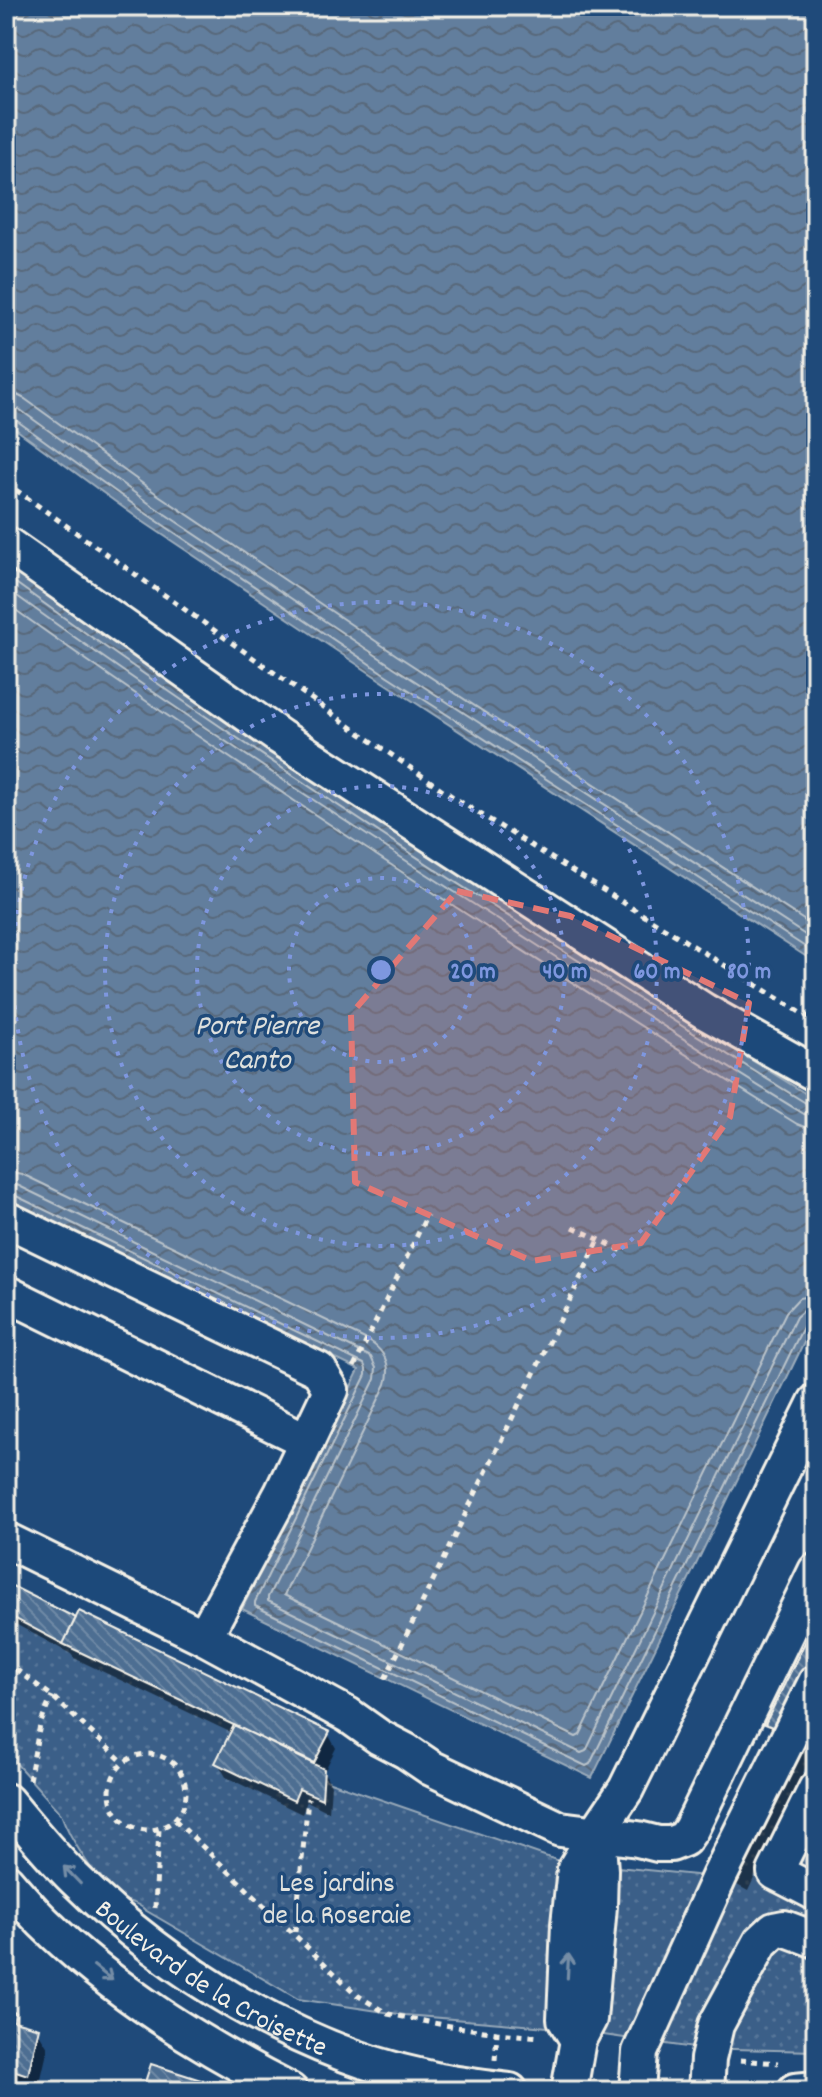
<svg xmlns="http://www.w3.org/2000/svg" width="822" height="2097" font-family="Dekko,sans-serif">
<defs>
<pattern id="green-dots" width="8" height="8" patternUnits="userSpaceOnUse" patternTransform="scale(2)"><rect width="8" height="8" fill="#3a5f88"/><path d="M2 2h.1M6 6h.1" fill="none" stroke="#577699" stroke-width="1.8" stroke-linecap="round"/></pattern>
<pattern id="water-waves" width="16" height="10" patternUnits="userSpaceOnUse" patternTransform="scale(2)"><rect width="16" height="10" fill="#627e9d"/><path d="M0 5q4-4 8 0t8 0" fill="none" stroke="#58687a"/></pattern>
<pattern id="building-back-hatch" width="6" height="6" patternUnits="userSpaceOnUse" patternTransform="scale(2)"><rect width="6" height="6" fill="#4d6e92"/><path d="M-1 5l2 2M0 0l6 6M5-1l2 2" fill="none" stroke="#708aa6"/></pattern>
</defs>
<rect width="100%" height="100%" fill="#1f4a7a"/>
<filter id="ink" filterUnits="userSpaceOnUse"><feTurbulence type="fractalNoise" baseFrequency=".0125" numOctaves="2"/><feDisplacementMap in="SourceGraphic" scale="16" xChannelSelector="R" yChannelSelector="G"/><feConvolveMatrix kernelMatrix="1 2 1 2 8 2 1 2 1" color-interpolation-filters="sRGB"/></filter>
<g filter="url(#ink)">
<path fill="url(#green-dots)" stroke="#97a8b8" stroke-width="2" d="M6,1614L63,1644L234,1725L330,1782L559,1861L734,1879L816,1706V2051L694,2048L548,2027L405,2015L298,1999L145,1910C137,1901 128,1903 118,1897C98,1884 69,1837 61,1814L6,1752Z"/>
<path fill="url(#water-waves)" stroke="#9cacbb" stroke-width="2" d="M6,6H816V963L382,681L139,519L6,422Z
M6,566C268,756 541,930 816,1100V1318L592,1778L242,1609L359,1370L6,1199Z"/>
<path fill="#0007" d="M6,1585L74,1619L328,1734L336,1748L324,1772L331,1785L329,1812L307,1801L302,1814L226,1777L218,1763L232,1733L74,1658L71,1654L6,1619Z
M816,1624V1745L748,1891L726,1879L775,1738L767,1724Z
M6,2013L15,2015L20,2025L37,2030L48,2048L38,2091L6,2082Z"/>
<g fill="none" stroke-linecap="round" stroke-linejoin="round">
<path stroke="#bac3ca" stroke-width="2" d="M6,394L17,395L25,399L157,494L398,656L816,928
M6,406L19,409L150,504L392,666L816,942
M6,416L13,418L144,512L386,675L816,954
M6,576C265,764 536,936 809,1105L816,1106
M6,588C164,703 328,811 492,916C596,983 699,1050 804,1114L816,1116
M6,603C101,672 199,737 296,802C461,912 628,1019 797,1124L807,1128H816
M6,1171L22,1174L367,1340C384,1350 392,1364 386,1384L284,1595L576,1737L580,1735L786,1312L799,1298L816,1295
M6,1183L17,1185L371,1357L376,1368L375,1379L268,1597V1601L581,1753L586,1751L796,1317L805,1309L816,1307
M6,1193L12,1194L364,1364L366,1369V1375L255,1602V1606L586,1766L590,1764L805,1323L809,1318L816,1317"/>
</g>
<path fill="url(#building-back-hatch)" stroke="#f4f1e8" stroke-width="2" d="M6,1583L76,1618L63,1644L6,1614Z
M79,1611L330,1732L314,1763L63,1644Z
M816,1620V1706L777,1729L765,1724Z
M234,1725L324,1769L322,1799L299,1789L294,1801L215,1763Z
M6,2010L16,2013L14,2021L39,2028L28,2075L6,2068Z
M151,2064L210,2083L207,2091H142Z"/>
<g fill="none" stroke-linecap="round" stroke-linejoin="round">
<defs>
<g id="minor">
<path d="M6,544L280,737L704,1011L816,1074"/>
<path d="M6,1219L319,1370L331,1390L282,1493L204,1637"/>
<path d="M6,1293L307,1441"/>
<path d="M6,1540L204,1637L348,1715L379,1737L406,1751L431,1768L560,1829L638,1839L658,1844H671L684,1839L691,1829L816,1571"/>
<path d="M816,1789L775,1872L816,1893"/>
<path id="s1" d="M6,1801C28,1827 50,1855 75,1879C169,1972 300,2052 431,2079C457,2085 484,2088 510,2091"/>
<path d="M6,1881C18,1895 30,1909 43,1922C115,1993 202,2046 290,2091"/>
<path d="M578,2040L565,2019L569,1924L575,1869L597,1832L626,1789L816,1402"/>
<path d="M569,2091L578,2040L589,2019L599,1906L600,1870L597,1832"/>
<path d="M637,2091L640,2052L719,1877L816,1682"/>
<path d="M706,2091L708,2059L716,2025L761,1942L774,1930L784,1928L816,1940"/>
<path d="M795,2091L816,2089"/>
</g>
</defs>
<use href="#minor" stroke="#f4f1e8" stroke-width="40"/>
<path stroke="#f4f1e8" stroke-width="5" stroke-dasharray="6 6" stroke-linecap="butt" d="M6,483L351,727L456,799L816,1022
M573,1227L625,1252
M354,1367L427,1215
M6,1662L52,1696L123,1762
M385,1679L599,1240
M110 1792a38 38 0 1 1 76 0a38 38 0 1 1-76 0Z
M29,1780L40,1725L52,1696
M175,1820L357,1995L388,2014L444,2025L497,2033L540,2037
M155,1908L159,1829
M295,1932L308,1798
M495,2060L497,2033
M740,2060L778,2063"/>
<use href="#minor" stroke="#1f4a7a" stroke-width="34"/>
</g>
<defs><path id="oneway-shaft" d="M-6 0H5M1.5-3L5.5 0L1.5 3" fill="none" stroke-width="1.6" stroke-linecap="round" stroke-linejoin="round" transform="scale(2)"/></defs>
<g stroke="#748da6">
<use href="#oneway-shaft" transform="translate(72 1875) rotate(-134)"/>
<use href="#oneway-shaft" transform="translate(568 1966) rotate(-87)"/>
<use href="#oneway-shaft" transform="translate(103 1973) rotate(38)"/>
</g>
</g>
<path fill="#e27875" fill-opacity="0.2" stroke="#e27875" stroke-width="6" stroke-dasharray="16 10" stroke-linejoin="round" d="M457,891L570,916L749,1003L730,1117L641,1243L532,1261L355,1182L351,1014Z"/>
<g fill="none" stroke="#7e97df" stroke-width="4" stroke-dasharray="4 8">
<circle cx="381" cy="970" r="92"/>
<circle cx="381" cy="970" r="184"/>
<circle cx="381" cy="970" r="276"/>
<circle cx="381" cy="970" r="368"/>
</g>
<g text-anchor="middle" stroke-width="7" stroke-linejoin="round" paint-order="stroke">
<g font-size="28" fill="#e1e2de" stroke="#1f4a7a">
<text x="337" y="1891">Les jardins<tspan x="337" dy="32">de la Roseraie</tspan></text>
</g>
<g font-size="28" fill="#f4f1e8" stroke="#1f4a7a">
<text dy="10" stroke="none"><textPath href="#s1" startOffset="274">Boulevard de la Croisette</textPath></text>
</g>
<g font-size="30" font-style="italic" fill="#dee0dd" stroke="#1f4a7a">
<text x="257" y="1034">Port Pierre<tspan x="257" dy="34">Canto</tspan></text>
</g>
</g>
<circle cx="381" cy="970" r="12" fill="#7e97df" stroke="#1f4a7a" stroke-width="4"/>
<g font-size="24" text-anchor="middle" font-weight="bold" fill="#7e97df" stroke="#1f4a7a" stroke-width="7" stroke-linejoin="round" paint-order="stroke">
<text x="473" y="978">20 m</text>
<text x="565" y="978">40 m</text>
<text x="657" y="978">60 m</text>
<text x="749" y="978">80 m</text>
</g>
<rect width="822" height="2097" fill="none" stroke="#1f4a7a" stroke-width="32"/>
<rect x="16" y="16" width="790" height="2065" fill="none" stroke="#f4f1e8" stroke-width="3" filter="url(#ink)"/>
</svg>
